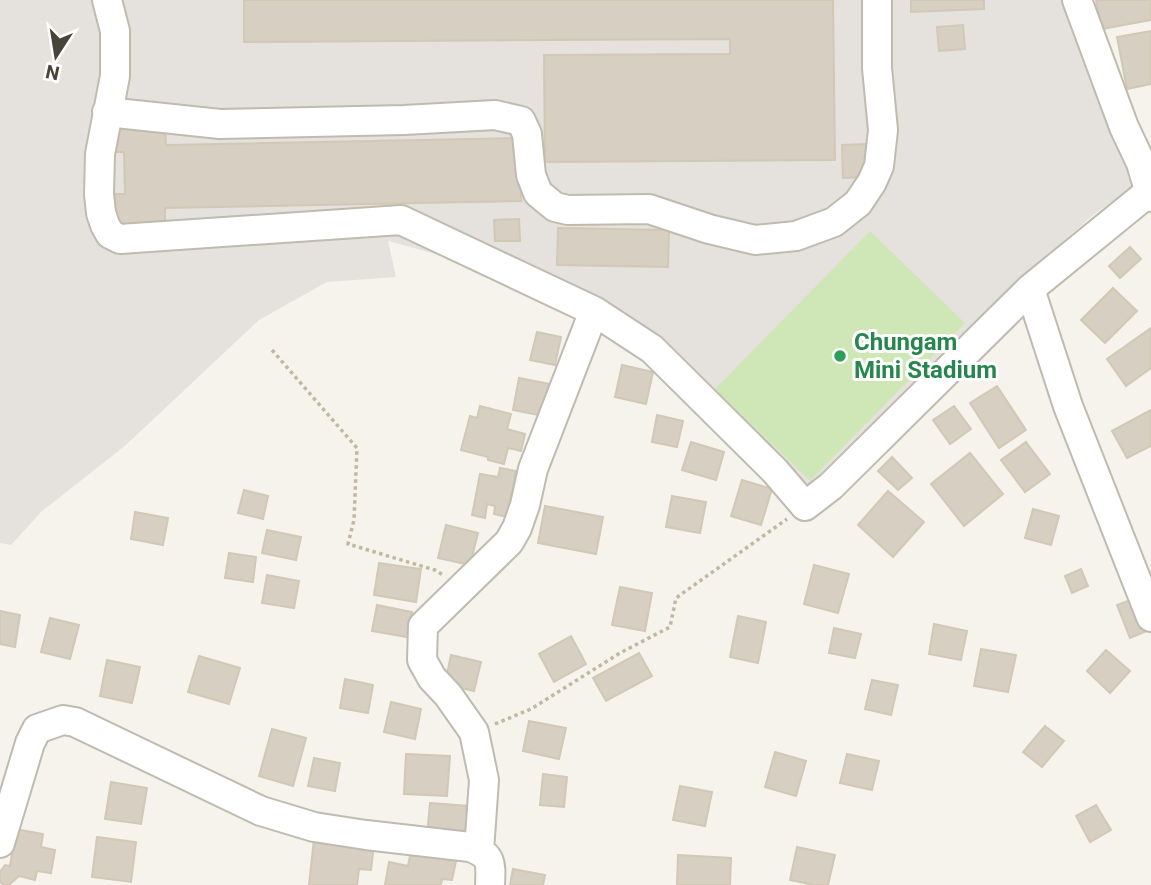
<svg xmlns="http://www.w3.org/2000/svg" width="1151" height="885" font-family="Roboto,sans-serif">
<rect width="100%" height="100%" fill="#f5f3ec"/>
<path fill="#e5e2dd" d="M0,0H1065L1137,183L1092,216L1000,297L881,415L811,492L678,353L627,317L447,257L388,241L396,277L327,282L259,320L126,445L41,512L11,545L0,543Z"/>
<path fill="#cfe7b7" d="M870,231L965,323L810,481L715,389Z"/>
<path fill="#d6cfc2" stroke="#d1c8b5" stroke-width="2" d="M244,0H833L835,160L545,162L544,55L730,54V39L244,42Z
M911,0H984V9L911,12Z
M1096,0H1151V20L1102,29Z
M963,25L965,49L939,51L937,27Z
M1151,31V84L1127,89L1117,37Z
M165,125L166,145L520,138L521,201L165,208V223L114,224V194H125L124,152H112V126Z
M867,144L868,177L843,178L842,145Z
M519,219L520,241H495L494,220Z
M558,228L669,230L668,267L557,265Z
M1130,247L1141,259L1120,278L1109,266Z
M1113,288L1137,311L1105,343L1081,320Z
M1151,328V368L1126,386L1107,359Z
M537,332L561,337L555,365L530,360Z
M622,365L653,372L646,404L615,397Z
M519,378L550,384L544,416L513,410Z
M997,386L1026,430L999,448L970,403Z
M480,406L511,414L507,429L525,434L521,451L508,448L504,464L488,460V457L461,450L470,416L477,418Z
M954,406L971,429L950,444L933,420Z
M1151,410V446L1127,458L1112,431Z
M657,415L683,421L677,447L652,442Z
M691,442L724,452L716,480L682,470Z
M1026,442L1050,474L1025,492L1001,460Z
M970,453L1003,494L964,526L931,484Z
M892,457L912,478L898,490L878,471Z
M500,468L516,471L507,517L494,514L495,506L487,504L485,518L472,515L480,474L498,477Z
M742,480L772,489L761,525L731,516Z
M244,490L268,496L263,519L238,513Z
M888,491L924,522L893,557L858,525Z
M672,496L706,502L700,533L666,527Z
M545,506L603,517L596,554L538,543Z
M1033,509L1059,516L1051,545L1025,538Z
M135,512L168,518L163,545L131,539Z
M446,525L478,533L470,565L438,558Z
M267,530L301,537L296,560L262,553Z
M229,553L256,557L253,582L225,578Z
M379,563L421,569L416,602L374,595Z
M814,565L849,574L838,613L804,604Z
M1081,569L1088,586L1072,593L1065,576Z
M267,575L299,581L294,608L262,603Z
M620,587L652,593L645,631L612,625Z
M1133,599L1147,631L1130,638L1117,605Z
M377,605L412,612L407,637L372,631Z
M0,611L20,615L15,647L0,644Z
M738,616L766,622L758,663L730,657Z
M50,618L79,625L70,659L41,652Z
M934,624L967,631L961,660L929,654Z
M834,628L861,634L855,658L829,653Z
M571,636L586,664L554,682L539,654Z
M981,649L1016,655L1008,692L974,686Z
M1106,650L1130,671L1110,693L1087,671Z
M639,653L652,676L606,701L593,678Z
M451,655L481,662L474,691L445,684Z
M199,656L240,668L229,704L188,692Z
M107,660L140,667L132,703L100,696Z
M345,679L373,685L368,713L340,708Z
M872,680L898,685L891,715L865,709Z
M391,702L421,709L415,739L384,732Z
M529,721L566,728L559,759L523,751Z
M1045,726L1064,741L1042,767L1023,752Z
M272,729L306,738L293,786L259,776Z
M775,752L806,761L796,796L765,787Z
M406,754L450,756L447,796L404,794Z
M847,754L879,761L872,790L840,783Z
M314,758L340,763L335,791L308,786Z
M543,774L567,777L564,807L540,805Z
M111,782L147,788L141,824L105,819Z
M680,786L712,792L705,826L673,820Z
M430,803L469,806L466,839L427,836Z
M1096,805L1111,830L1090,842L1076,816Z
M10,828L43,834L41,847L55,850L51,873L37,871L35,880L19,876L9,885H4L0,882V872L5,865L10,866L13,847Z
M97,837L136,842L131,882L92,877Z
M314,839L374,845L371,870L359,869L357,885H309Z
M797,847L835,855L828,885H814L790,880Z
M411,851L456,861L452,880L442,879L441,885H385L389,862L408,866Z
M678,855L731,858L730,885H677Z
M513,869L545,875L543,885H510Z"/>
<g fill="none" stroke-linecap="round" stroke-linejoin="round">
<defs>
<path id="minor" d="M107,0L115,31V76L100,154L99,194L101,213L105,225L110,234L120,239L401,220L594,311L652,349L775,471L805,506L831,486L1030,289
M1077,0L1124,127L1141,163L1151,197
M107,112L220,124L404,120L495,115L521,121L527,134L531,175L538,193L555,207L568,210L649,209L709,229L755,240L796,236L834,222L858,203L872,182L879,166L883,130L877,68V0
M1149,192L1030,289L1068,406L1151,617
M0,843L30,743L37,729L63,720L75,722L261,811L314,827L366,835L470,847C492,855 491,863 490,885
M479,851L484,780L474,732L448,695L432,678L422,660L423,626L509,542L517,528L525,505L533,469L594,311"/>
</defs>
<use href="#minor" stroke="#c0bbaf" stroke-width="32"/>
<path stroke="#c1b8a1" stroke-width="3.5" stroke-dasharray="3.5 3.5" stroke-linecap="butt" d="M272,350L357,448L354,520L348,544L435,570L443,575
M495,724L531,709L620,653L670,627L676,598L787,519"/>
<use href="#minor" stroke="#fff" stroke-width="28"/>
</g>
<circle fill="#2e9e5b" stroke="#fff" stroke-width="2.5" cx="840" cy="356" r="7"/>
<g text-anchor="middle" stroke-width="6" stroke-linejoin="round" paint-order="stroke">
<g font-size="24" font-weight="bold" fill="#27864d" stroke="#fff" text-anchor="start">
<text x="854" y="350">Chungam<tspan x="854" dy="28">Mini Stadium</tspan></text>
</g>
</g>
<g transform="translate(56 56) rotate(192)" stroke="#ffffff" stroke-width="5" paint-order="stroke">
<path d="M0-5L12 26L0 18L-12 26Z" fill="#49443a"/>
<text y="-10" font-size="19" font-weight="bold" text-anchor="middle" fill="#49443a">N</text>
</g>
</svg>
